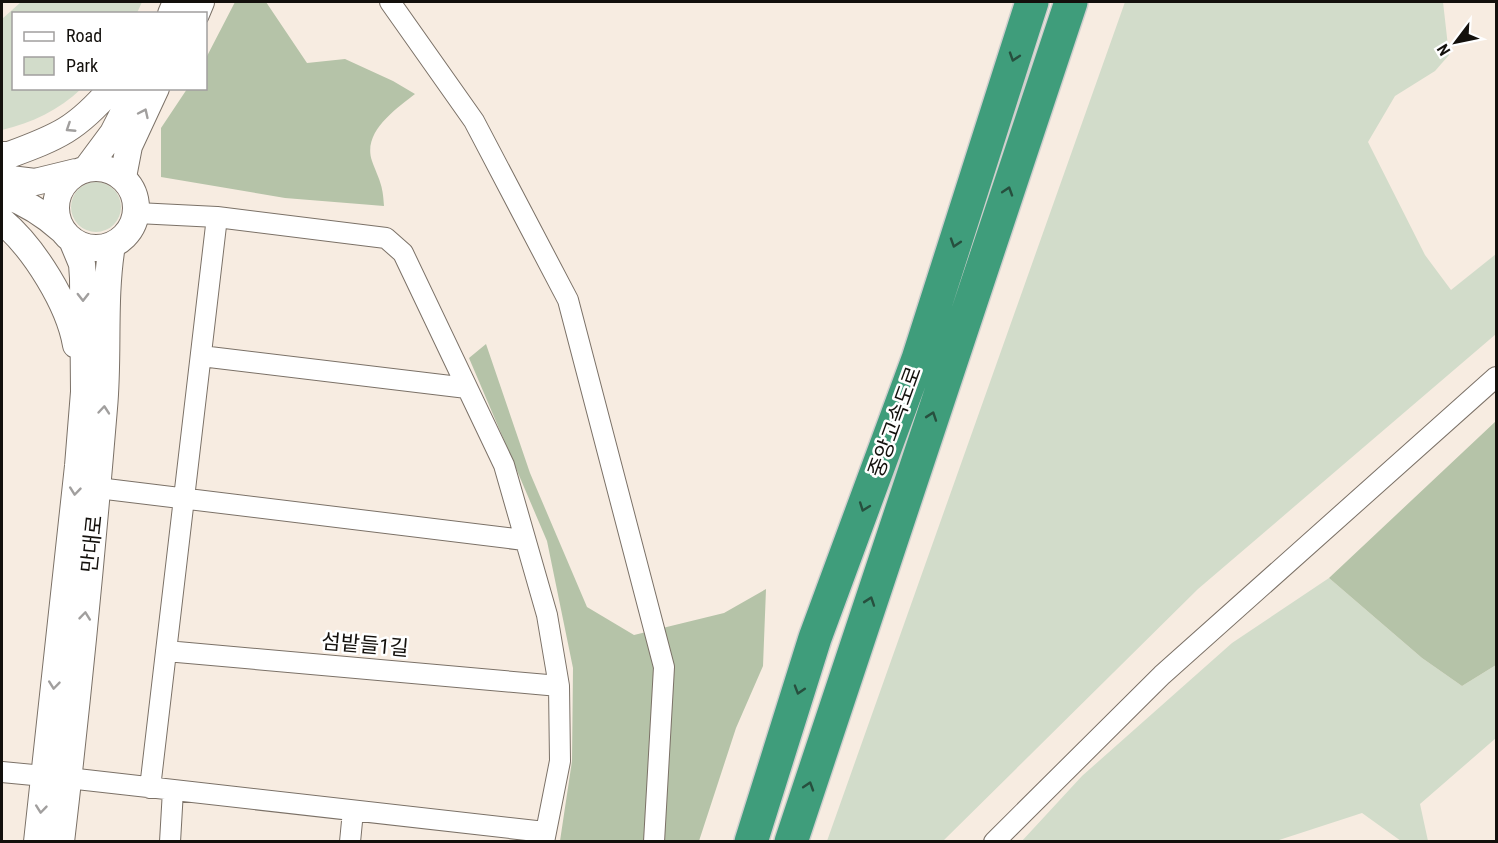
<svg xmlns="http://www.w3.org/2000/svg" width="1498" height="843" font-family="'Roboto Condensed','Noto Sans KR',sans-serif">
<rect width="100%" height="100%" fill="#f7ece1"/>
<path fill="#d2dcca" d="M21,2H142L137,13L14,14V88L81,89C59,110 32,123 2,130V19Z
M1125,2H1443L1449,55L1435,71L1395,96L1368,142L1425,255L1451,290L1496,254V334L1198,589L943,841H827Z
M71 207a25 25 0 1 1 50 0a25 25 0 1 1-50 0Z
M1329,578L1422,658L1462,686L1496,665V738L1420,804L1428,841H1401L1362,813L1276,841L1021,842L1082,776L1232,643Z"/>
<path fill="#b5c3a8" d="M235,2H266L307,63L345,59L393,81L415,94C396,109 362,132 372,161C379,180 383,184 384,206L285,198L161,177V128L187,89L206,88V58Z
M486,344L530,473L587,607L634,635L724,613L766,589L763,666L736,728L699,841H560L572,761L573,668L547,541L469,358Z
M1496,421V665L1462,686L1422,658L1329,578Z"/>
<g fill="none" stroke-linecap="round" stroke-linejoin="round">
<defs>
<path id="minor" d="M390,2L474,121L568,300L664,667L654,842
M137,213L217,217L386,238L403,253L504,465L547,615L559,686L560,761L544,842
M201,356L467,388
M98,488L524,540
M166,651L559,686
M2,772L44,776
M68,778L545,832
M150,788L217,217
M170,842L173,790
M350,842L353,811
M994,842L1162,675L1496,377"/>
<path id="tertiary" d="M171,14L176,2
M196,14L201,2
M2,155H9C58,137 77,129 112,88
M56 208a40 40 0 1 1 80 0a40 40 0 1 1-80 0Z
M87,168L113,133L136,88
M123,177L129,146L156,88
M2,178L35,182L76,172
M2,194C25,202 43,213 62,230
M2,221C34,248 69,304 76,345
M37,842L78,466L84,392L83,278L82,264L72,240
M61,842C78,697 92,553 104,408C109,354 103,299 112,245"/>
<path id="motorway" d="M751,842L815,638L918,359L1032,2
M791,842L1071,2"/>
</defs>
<use href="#minor" stroke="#7b7167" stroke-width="22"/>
<use href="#tertiary" stroke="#7b7167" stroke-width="28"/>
<use href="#motorway" stroke="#d0cfce" stroke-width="36"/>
<use href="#minor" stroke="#fff" stroke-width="20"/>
<use href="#tertiary" stroke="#fff" stroke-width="26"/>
<use href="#motorway" stroke="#3f9d7b" stroke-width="33"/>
</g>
<defs><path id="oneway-chevron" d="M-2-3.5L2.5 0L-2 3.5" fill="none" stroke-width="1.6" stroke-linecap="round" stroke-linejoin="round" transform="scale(1.5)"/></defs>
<g stroke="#274f3e">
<use href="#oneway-chevron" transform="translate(1014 57) rotate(108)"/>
<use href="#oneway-chevron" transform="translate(1008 191) rotate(-72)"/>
<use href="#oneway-chevron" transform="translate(955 243) rotate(108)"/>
<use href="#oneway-chevron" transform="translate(932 416) rotate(-71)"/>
<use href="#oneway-chevron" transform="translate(864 507) rotate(110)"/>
<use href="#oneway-chevron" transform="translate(870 601) rotate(-71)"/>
<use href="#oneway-chevron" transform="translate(799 690) rotate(107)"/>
<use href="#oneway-chevron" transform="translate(809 786) rotate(-72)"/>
</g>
<g stroke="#a19f9e">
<use href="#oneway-chevron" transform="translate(144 113) rotate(-65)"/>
<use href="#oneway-chevron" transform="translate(70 128) rotate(147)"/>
<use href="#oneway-chevron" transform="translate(83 297) rotate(90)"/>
<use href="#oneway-chevron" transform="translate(104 410) rotate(-85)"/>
<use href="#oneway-chevron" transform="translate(75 491) rotate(96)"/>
<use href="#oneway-chevron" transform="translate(85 616) rotate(-84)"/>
<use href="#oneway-chevron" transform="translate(54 685) rotate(96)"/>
<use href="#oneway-chevron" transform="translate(41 809) rotate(96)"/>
</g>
<g text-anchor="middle" stroke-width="5" stroke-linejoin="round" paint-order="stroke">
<g font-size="21" fill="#13100c" stroke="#fff">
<text transform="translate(895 422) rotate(-70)" y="7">중앙고속도로</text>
<text transform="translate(92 544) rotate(-84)" y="7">만대로</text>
<text transform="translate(365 645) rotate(5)" y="7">섬밭들1길</text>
</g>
</g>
<rect width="1498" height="843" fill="none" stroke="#13100c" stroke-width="6"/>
<rect x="12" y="12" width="195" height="78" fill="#ffffff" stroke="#a19f9e" stroke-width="1.5"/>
<rect x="24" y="32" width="30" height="9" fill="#ffffff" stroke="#a19f9e" stroke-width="1.5"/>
<text x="66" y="42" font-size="18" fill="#13100c">Road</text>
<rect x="24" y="57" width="30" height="18" fill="#d2dcca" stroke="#a19f9e" stroke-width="1.5"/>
<text x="66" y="72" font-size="18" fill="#13100c">Park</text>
<g transform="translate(1456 42) rotate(238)" stroke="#ffffff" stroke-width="4.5" paint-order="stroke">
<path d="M0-4.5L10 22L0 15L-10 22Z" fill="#13100c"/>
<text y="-9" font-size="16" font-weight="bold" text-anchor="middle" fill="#13100c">N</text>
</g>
</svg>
